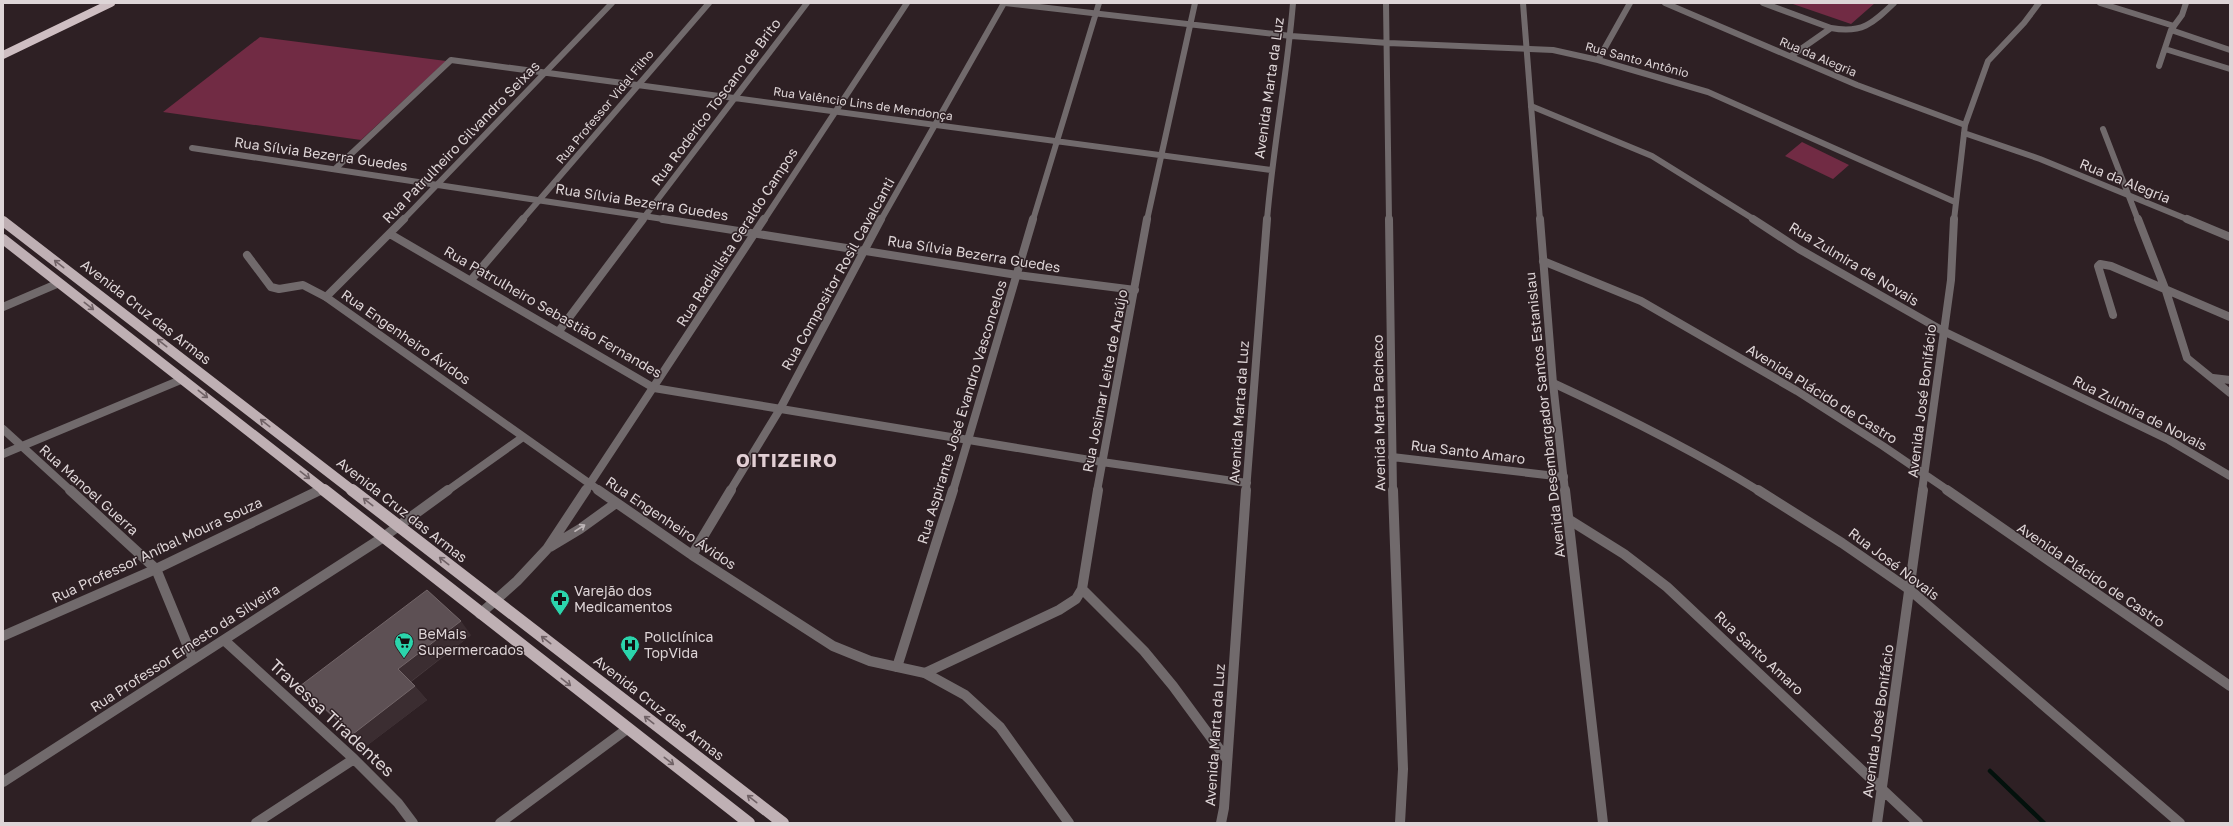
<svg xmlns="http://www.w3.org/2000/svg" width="2233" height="826" font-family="'Golos Text',sans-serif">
<rect width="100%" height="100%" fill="#2e2024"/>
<path fill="#712b44" d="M1790,3H1875L1851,24Z
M260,37L446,61L361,140L163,112Z
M1802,142L1849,165L1833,179L1785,156Z"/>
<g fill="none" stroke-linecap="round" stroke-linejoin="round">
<path stroke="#03110c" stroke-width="4.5" d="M1990,771L2044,823"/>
<path stroke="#716a6c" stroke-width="6" d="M1005,3L1291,36L1388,43L1553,50L1598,60L1708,92L1955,202
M1386,3L1389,220
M1665,3L1857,85L1965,125
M1763,3L1831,28
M2100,3L2174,26
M2171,30L2230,50
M2165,49L2230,69
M1791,56L1831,28C1862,34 1873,23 1894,3
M1598,60L1630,3
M2159,66L2171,30L2182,15L2186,3
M1531,106L1652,156L1755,220
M2103,129L2138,220
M1964,133L2040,159L2189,220
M192,148L670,220
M335,169L451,60L1271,170
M403,220L612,3
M522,220L709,3
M642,220L807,3
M1033,220L1099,3
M1147,220L1195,3
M1267,220C1273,147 1287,76 1293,3
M1954,220L1965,125L1988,61L2024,23L2039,3"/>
<path stroke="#716a6c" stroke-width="8" d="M663,219L1017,275L1135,290
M1389,219L1393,491
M1753,219L1799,249L1943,331L2169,440L2230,476
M2138,219L2166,291L2187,358L2230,393
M2187,219L2230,237
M390,234L654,388L1102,462L1247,483
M1543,261L1641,301L1797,391L1883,446L1949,491
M471,280L523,219
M326,297L404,219
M3,307L59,283
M2113,315L2098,266L2100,264L2111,266L2230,317
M559,331L643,219
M2213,378L2230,380
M1553,383C1624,416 1693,450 1759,491
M3,429L71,491
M3,454L183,379
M1392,457L1564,477
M953,491L1033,219
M1097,491L1147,219
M1246,491L1267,219
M1922,491L1951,280L1954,219"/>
<path stroke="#716a6c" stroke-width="10" d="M70,490L156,569L193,659
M1393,490L1403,769L1400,823
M1758,490L1842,543L1910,590L2180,823
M1947,490L2230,686
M1568,519L1624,554L1667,587L1918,823
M1082,589L1144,651L1173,686L1226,758
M224,640L354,759L398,803L413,823
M897,667L953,490
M925,673L1059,610L1076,599L1082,589L1098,490
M3,782L382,538
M256,823L354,759
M500,823L627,729
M1221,823L1224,808L1246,490
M1877,823L1923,490"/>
<path stroke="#716a6c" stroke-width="6" d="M1523,3L1540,220
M764,220L907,3
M881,220L1004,3"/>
<path stroke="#716a6c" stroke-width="8" d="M1540,219L1553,383L1565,491
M247,255L271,287L279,289L303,285L326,297L600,491
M318,491L323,489
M447,491L523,437
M585,491L764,219
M730,491L780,409L881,219"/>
<path stroke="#716a6c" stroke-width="10" d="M598,490L692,555L833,646L870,661L925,673L965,695L1000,727L1069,823
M1565,490L1603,823
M382,538L448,490
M550,547L580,529L616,503
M692,555L731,490
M480,614L517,581L547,549L586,490
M3,636L156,569L320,490"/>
<path stroke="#bfb0b4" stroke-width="10" d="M3,221L353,491
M3,239L325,491"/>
<path stroke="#bfb0b4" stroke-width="12" d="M324,490L749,823
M352,490L783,823"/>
<path stroke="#cebec2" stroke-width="8" d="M3,55L111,3"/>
</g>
<path fill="#4e4044" d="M471,635L411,682L427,700L365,747L313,699L300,686Z"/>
<path fill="#3b2d31" d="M461,621L471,635L410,682L398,669Z
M415,686L427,700L365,747L353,734Z"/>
<path fill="#5d5054" stroke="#726568" d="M427,590L461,621L398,669L415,686L353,734L300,686Z"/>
<defs><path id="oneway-shaft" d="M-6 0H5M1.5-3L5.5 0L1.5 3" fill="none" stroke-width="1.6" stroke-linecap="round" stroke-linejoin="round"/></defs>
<g stroke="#6f6165">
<use href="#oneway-shaft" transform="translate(59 264) rotate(-142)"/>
<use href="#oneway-shaft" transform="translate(89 306) rotate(38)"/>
<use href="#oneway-shaft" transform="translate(162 343) rotate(-142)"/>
<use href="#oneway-shaft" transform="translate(203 394) rotate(38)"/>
<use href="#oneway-shaft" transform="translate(265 423) rotate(-142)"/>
<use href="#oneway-shaft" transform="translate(305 475) rotate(38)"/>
<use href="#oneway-shaft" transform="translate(368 502) rotate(-142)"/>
<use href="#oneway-shaft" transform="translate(444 561) rotate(-142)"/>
<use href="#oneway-shaft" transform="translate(546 640) rotate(-142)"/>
<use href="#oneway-shaft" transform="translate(566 682) rotate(38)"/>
<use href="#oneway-shaft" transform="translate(649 720) rotate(-142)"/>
<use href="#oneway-shaft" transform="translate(669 761) rotate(38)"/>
<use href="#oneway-shaft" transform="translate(752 799) rotate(-142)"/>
</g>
<use stroke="#bdb5b7" href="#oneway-shaft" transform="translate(580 528) rotate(-33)"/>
<defs>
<symbol id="pharmacy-pin" viewBox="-11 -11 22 30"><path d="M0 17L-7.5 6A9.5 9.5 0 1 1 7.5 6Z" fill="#2bd5ac" stroke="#2e2024"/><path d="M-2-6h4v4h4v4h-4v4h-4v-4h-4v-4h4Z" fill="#111"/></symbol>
<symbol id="supermarket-pin" viewBox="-11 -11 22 30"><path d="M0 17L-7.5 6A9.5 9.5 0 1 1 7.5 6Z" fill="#2bd5ac" stroke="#2e2024"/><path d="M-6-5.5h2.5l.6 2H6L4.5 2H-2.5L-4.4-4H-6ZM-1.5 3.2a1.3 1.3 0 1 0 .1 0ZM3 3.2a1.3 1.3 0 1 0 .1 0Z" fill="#111"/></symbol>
<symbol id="hospital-pin" viewBox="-11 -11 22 30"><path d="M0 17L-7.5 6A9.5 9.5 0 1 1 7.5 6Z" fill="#2bd5ac" stroke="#2e2024"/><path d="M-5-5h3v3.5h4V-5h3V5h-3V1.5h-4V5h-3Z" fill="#111"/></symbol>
</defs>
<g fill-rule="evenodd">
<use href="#pharmacy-pin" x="549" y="588" width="22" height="30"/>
<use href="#supermarket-pin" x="393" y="631" width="22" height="30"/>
<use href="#hospital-pin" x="619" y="634" width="22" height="30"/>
</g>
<g text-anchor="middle" stroke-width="3" stroke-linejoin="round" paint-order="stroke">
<g font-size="12" fill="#ded5d7" stroke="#2e2024">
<text transform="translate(1818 57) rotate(23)" y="4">Rua da Alegria</text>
<text transform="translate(1637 60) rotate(15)" y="4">Rua Santo Antônio</text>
<text transform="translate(863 104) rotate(8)" y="4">Rua Valêncio Lins de Mendonça</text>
<text transform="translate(605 107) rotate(-50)" y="4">Rua Professor Vidal Filho</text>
</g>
<g font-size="14" fill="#ded5d7" stroke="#2e2024">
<text transform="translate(1269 88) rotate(-82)" y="5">Avenida Marta da Luz</text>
<text transform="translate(716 102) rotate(-53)" y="5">Rua Roderico Toscano de Brito</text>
<text transform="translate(461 142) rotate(-46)" y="5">Rua Patrulheiro Gilvandro Seixas</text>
<text transform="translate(321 154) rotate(8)" y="5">Rua Sílvia Bezerra Guedes</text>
<text transform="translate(2125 181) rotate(22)" y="5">Rua da Alegria</text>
<text transform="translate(642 202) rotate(9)" y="5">Rua Sílvia Bezerra Guedes</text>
<text transform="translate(737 237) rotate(-57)" y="5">Rua Radialista Geraldo Campos</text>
<text transform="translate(974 254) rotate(9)" y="5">Rua Sílvia Bezerra Guedes</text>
<text transform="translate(1854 264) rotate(31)" y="5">Rua Zulmira de Novais</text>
<text transform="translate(838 274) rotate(-61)" y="5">Rua Compositor Rosil Cavalcanti</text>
<text transform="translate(146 312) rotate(38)" y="5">Avenida Cruz das Armas</text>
<text transform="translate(553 312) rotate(30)" y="5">Rua Patrulheiro Sebastião Fernandes</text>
<text transform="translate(406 337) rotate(35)" y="5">Rua Engenheiro Ávidos</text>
<text transform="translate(1105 381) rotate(-79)" y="5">Rua Josimar Leite de Araújo</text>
<text transform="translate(1822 394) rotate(32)" y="5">Avenida Plácido de Castro</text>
<text transform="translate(1922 401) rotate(-83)" y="5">Avenida José Bonifácio</text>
<text transform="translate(962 412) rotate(-73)" y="5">Rua Aspirante José Evandro Vasconcelos</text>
<text transform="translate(1239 412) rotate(-86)" y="5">Avenida Marta da Luz</text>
<text transform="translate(1379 413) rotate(-91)" y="5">Avenida Marta Pacheco</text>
<text transform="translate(2140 413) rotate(27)" y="5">Rua Zulmira de Novais</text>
<text transform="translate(1545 415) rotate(-96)" y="5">Avenida Desembargador Santos Estanislau</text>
<text transform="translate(1468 452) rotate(7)" y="5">Rua Santo Amaro</text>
<text transform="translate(89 490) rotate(42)" y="5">Rua Manoel Guerra</text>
<text transform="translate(402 510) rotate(38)" y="5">Avenida Cruz das Armas</text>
<text transform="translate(671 523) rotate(34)" y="5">Rua Engenheiro Ávidos</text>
<text transform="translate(157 550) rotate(-25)" y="5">Rua Professor Aníbal Moura Souza</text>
<text transform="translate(1894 564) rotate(37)" y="5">Rua José Novais</text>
<text transform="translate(2091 575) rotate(34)" y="5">Avenida Plácido de Castro</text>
<text transform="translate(185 648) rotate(-33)" y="5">Rua Professor Ernesto da Silveira</text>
<text transform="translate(1759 653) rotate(43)" y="5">Rua Santo Amaro</text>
<text transform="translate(659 708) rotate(38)" y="5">Avenida Cruz das Armas</text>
<text transform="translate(1878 721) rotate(-82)" y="5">Avenida José Bonifácio</text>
<text transform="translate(1215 735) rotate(-86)" y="5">Avenida Marta da Luz</text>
</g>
<g font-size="14" fill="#ded5d7" stroke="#2e2024" text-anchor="start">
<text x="574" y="596">Varejão dos<tspan x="574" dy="16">Medicamentos</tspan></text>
<text x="418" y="639">BeMais<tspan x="418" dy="16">Supermercados</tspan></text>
<text x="644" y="642">Policlínica<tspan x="644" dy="16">TopVida</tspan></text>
</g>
<g font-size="17" fill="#ded5d7" stroke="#2e2024">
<text transform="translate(332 718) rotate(43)" y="6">Travessa Tiradentes</text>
</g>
<g font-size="18" font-weight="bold" letter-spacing="1" fill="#e2cfd4" stroke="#2e2024">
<text x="787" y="467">OITIZEIRO</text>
</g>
</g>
<rect width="2233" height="826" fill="none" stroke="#ded5d7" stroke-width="8"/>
</svg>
